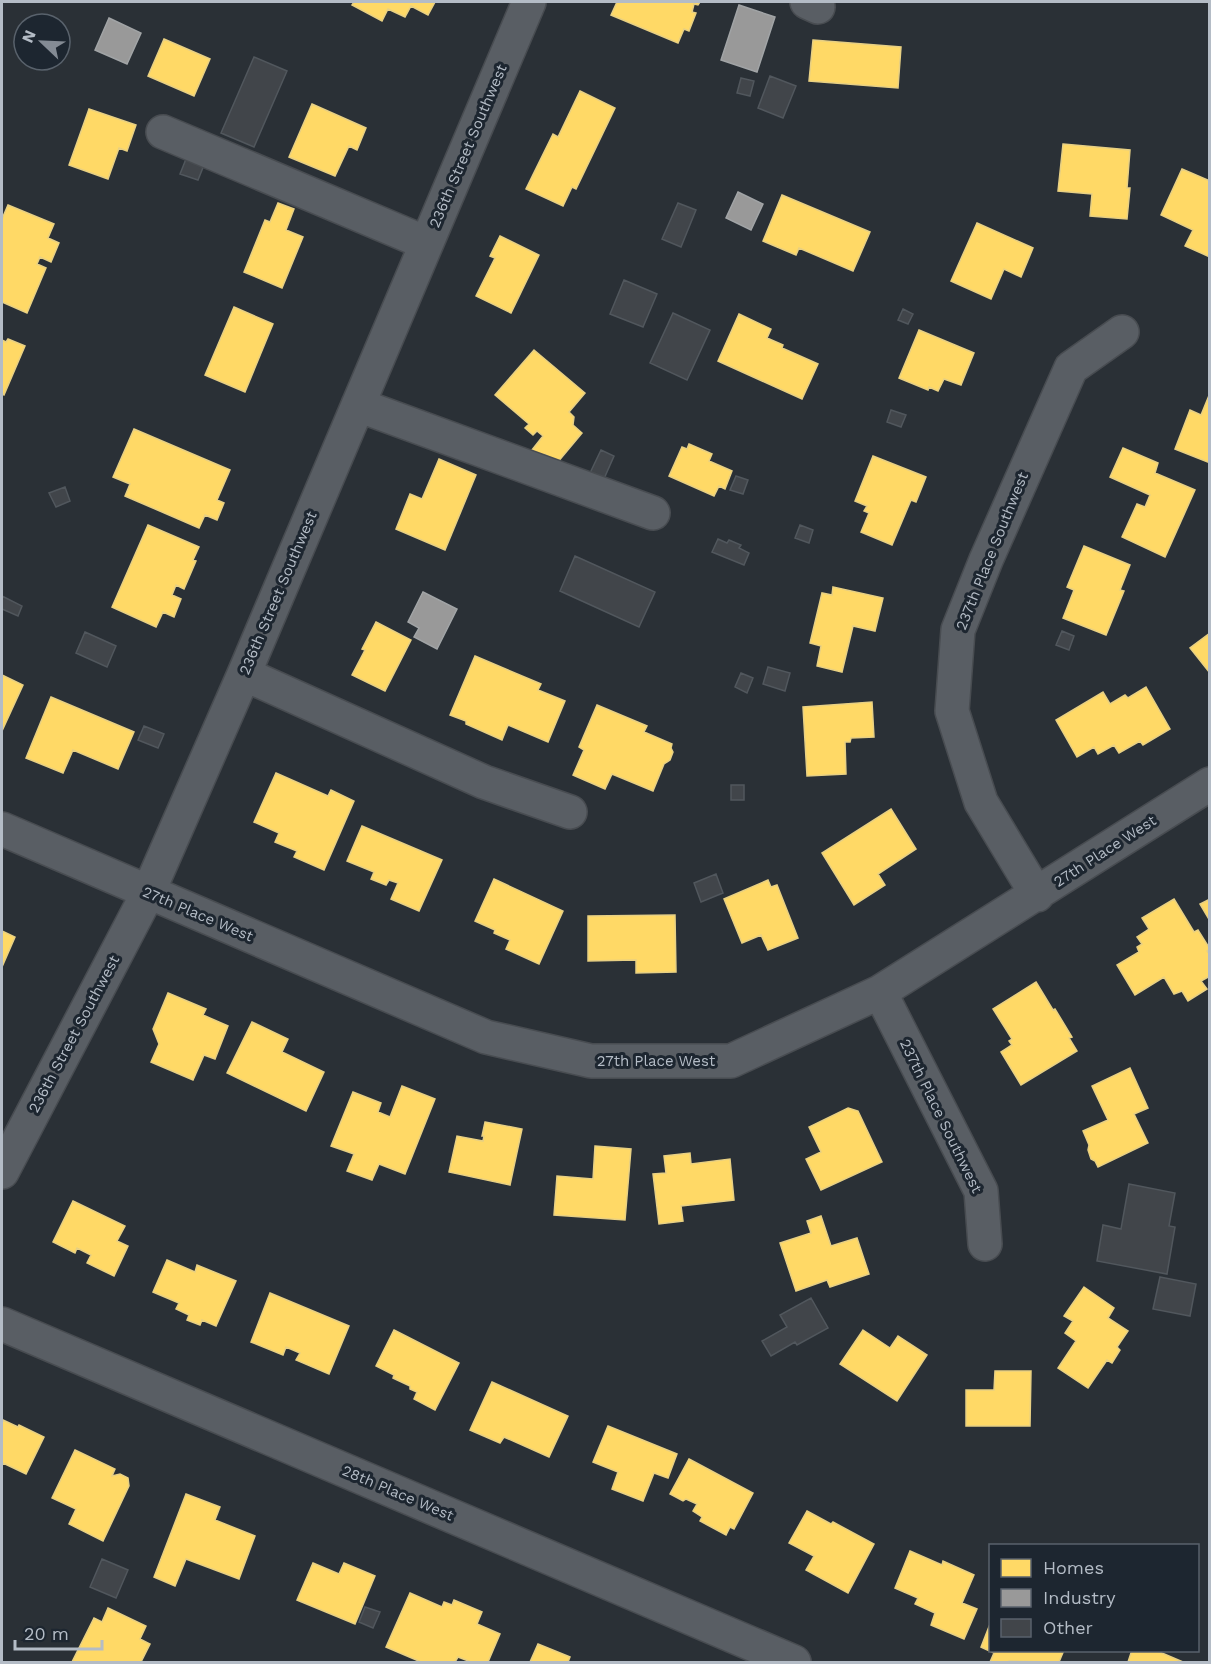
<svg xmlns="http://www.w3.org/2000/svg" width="1211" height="1664" font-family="'Work Sans',sans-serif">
<rect width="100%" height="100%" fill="#2a3036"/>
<path fill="#ffd966" stroke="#e8d083" stroke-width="1.5" d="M354,2H435L428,15L411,6L405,17L388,9L382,21L352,5Z
M617,2H700L698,5L694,4L692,12L696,13L689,31L684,29L678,43L611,15Z
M164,39L210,59L194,96L148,76Z
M813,40L901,47L898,88L809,81Z
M580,91L615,108L576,189L572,187L563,206L526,189L553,134L558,137Z
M312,104L366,128L357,150L349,146L335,176L289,157Z
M89,109L136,125L127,151L119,148L108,179L69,165Z
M1063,144L1130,150L1127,188H1130L1127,219L1090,216L1092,194L1058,191Z
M1182,169L1210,181V257L1185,246L1193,230L1161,215Z
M782,195L870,232L853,271L799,248L796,255L763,241Z
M278,203L294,209L286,230L303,237L282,288L244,272L265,220L270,222Z
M8,205L54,224L48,238L59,243L51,262L40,257L37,264L46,268L27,313L2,302V219Z
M977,223L1033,248L1021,277L1004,269L991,299L951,281Z
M500,236L539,255L511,313L476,296L495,258L490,256Z
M234,307L273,324L245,392L205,375Z
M739,314L771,329L767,338L783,345L782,348L818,364L802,399L718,361Z
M919,330L974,353L961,385L944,379L938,391L929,387L928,390L899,378Z
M8,339L25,346L4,395L2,394V340L6,342Z
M534,350L585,393L569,412L574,417L573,425L582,433L557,463L545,454L542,458L532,450L543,436L537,431L533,435L525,428L529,424L495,395Z
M1210,393V463L1175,449L1190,410L1201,415Z
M134,429L230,470L217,500L224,503L217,520L205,515L199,528L125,496L130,484L113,477Z
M689,444L712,454L709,461L732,471L725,489L719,486L714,496L669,476L682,447L687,449Z
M1123,448L1158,463L1155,473L1195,490L1165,557L1122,537L1137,504L1145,507L1150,495L1110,477Z
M873,456L926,477L916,502L911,500L892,545L861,532L869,513L864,511L867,506L855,501Z
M439,459L476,475L445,550L396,529L410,494L422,499Z
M148,525L199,547L193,560L196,561L184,589L176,585L172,595L181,599L174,617L163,612L156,627L112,607Z
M1084,546L1130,565L1120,590L1124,591L1106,635L1063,618L1074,590L1067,587Z
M833,587L883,598L875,631L853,626L842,672L817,666L821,646L810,643L822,593L832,595Z
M376,622L411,640L385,691L352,675L365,650L362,649Z
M1210,633V673L1190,648Z
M475,656L541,684L538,690L565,701L548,742L508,725L502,740L466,724V721L450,715Z
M2,675L23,685L2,731Z
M1146,687L1170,729L1143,745L1140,741L1119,753L1114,745L1098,754L1094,747L1077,757L1056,720L1103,692L1110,704L1125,695L1128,698Z
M51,697L134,732L118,769L73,750L63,773L26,758Z
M872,702L874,737L851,738L850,742H845L846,774L807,776L803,707Z
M597,705L647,726L644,732L672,744L671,748L673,752L670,760L664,764L653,791L612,774L605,789L573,775L584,750L579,747Z
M276,773L328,796L331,790L354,801L324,870L294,857L297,851L275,842L279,833L254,822Z
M891,809L916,849L878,874L885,885L854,905L822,853Z
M362,826L442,860L419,911L391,899L398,883L389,880L386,885L371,879L374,872L347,861Z
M494,879L563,911L539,964L506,949L510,940L494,933L495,930L475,921Z
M768,880L771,887L777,885L798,938L768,950L761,935L742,943L724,899Z
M1174,899L1194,932L1198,930L1210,949L1207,951L1210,955V976L1201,981L1207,989L1188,1001L1182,991L1174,994L1164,977L1135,995L1117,965L1139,952L1137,947L1142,944L1137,937L1149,929L1142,918Z
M1210,899V921L1200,904Z
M675,915L676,972L636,973V960L588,961V916Z
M2,931L15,937L2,967Z
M1036,982L1053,1010L1055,1009L1072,1037L1069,1038L1077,1051L1021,1085L1001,1052L1012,1045L1009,1041L1012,1039L993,1009Z
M168,993L206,1009L203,1015L228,1026L215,1059L204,1055L193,1080L151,1062L159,1044L153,1029Z
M252,1022L288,1039L282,1052L324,1072L306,1111L227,1073Z
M1130,1068L1148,1108L1134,1114L1148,1143L1098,1167L1095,1161L1091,1159L1088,1150L1089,1145L1083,1131L1108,1120L1092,1086Z
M402,1086L435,1099L405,1174L379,1164L372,1180L347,1171L354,1154L331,1146L353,1092L381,1103L378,1112L390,1117Z
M848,1108L858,1111L882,1162L821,1190L806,1159L821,1152L809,1127Z
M485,1122L522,1129L510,1185L449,1172L457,1136L483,1141L484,1136H482Z
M595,1146L631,1149L625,1220L554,1215L557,1176L593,1179Z
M690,1153L691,1164L730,1159L734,1200L681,1206L683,1221L659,1224L653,1174L666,1173L664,1156Z
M73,1201L125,1226L117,1241L128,1246L114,1276L87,1263L91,1255L77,1248L75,1253L53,1242Z
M821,1216L831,1246L857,1238L869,1274L830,1287L827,1280L796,1291L780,1243L811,1233L807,1221Z
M167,1260L195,1272L197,1265L236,1281L216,1326L202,1320L200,1325L187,1320L189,1315L176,1309L179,1303L153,1292Z
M1084,1287L1114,1308L1108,1318L1128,1331L1117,1347L1120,1350L1112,1363L1107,1360L1088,1388L1058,1368L1076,1341L1065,1333L1073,1321L1064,1316Z
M270,1293L349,1326L329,1374L296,1360L300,1353L286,1347L283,1355L251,1342Z
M394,1330L459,1363L435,1410L414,1399L417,1392L410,1389V1386L393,1378L394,1375L376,1366Z
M863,1330L890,1348L898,1336L927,1355L897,1401L840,1364Z
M995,1371H1031L1030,1426H966V1390H994Z
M492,1382L568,1416L549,1457L504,1437L500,1443L470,1430Z
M3,1420L18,1427L19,1425L44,1437L26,1474L3,1463L2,1466V1423Z
M608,1426L677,1454L668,1478L654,1473L643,1501L612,1489L618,1472L593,1462Z
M75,1450L115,1469L112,1476L120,1474L128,1478L129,1486L103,1541L69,1524L76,1509L52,1498Z
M689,1459L753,1493L734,1529L730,1527L726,1535L700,1521L702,1517L693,1511L697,1504L686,1499L683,1501L670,1494Z
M186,1494L220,1507L215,1520L255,1536L239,1579L186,1559L175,1586L154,1577Z
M807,1511L831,1524L833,1522L874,1544L848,1593L806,1570L814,1556L789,1543Z
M910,1551L942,1565L943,1561L974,1575L962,1603L977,1609L964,1639L931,1625L935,1613L915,1604L918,1598L895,1588Z
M313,1563L339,1574L344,1563L375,1576L355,1624L297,1600Z
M410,1593L442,1607L444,1602L452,1605L454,1600L482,1612L477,1624L500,1634L488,1662H471L458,1657L455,1662H421L386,1647Z
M108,1608L146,1626L140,1639L150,1644L141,1662H72L94,1618L102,1622Z
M990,1624V1650H1064L1059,1662L1009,1661L1008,1662H990L994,1653L981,1647Z
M538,1644L570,1657L568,1662H530Z
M1132,1650H1155L1183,1662H1128Z"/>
<path fill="#999" stroke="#a1a4a6" stroke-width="1.5" d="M739,5L775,17L757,72L721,60Z
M109,18L141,33L127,64L95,50Z
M738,192L763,204L751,230L726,218Z
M423,592L457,609L437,649L414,637L419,628L408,622Z"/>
<path fill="#41454a" stroke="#51575d" stroke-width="1.5" d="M254,57L287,71L254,147L221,133Z
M770,76L796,86L783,118L758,108Z
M741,78L754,81L750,96L737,93Z
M186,159L204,165L198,180L180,174Z
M678,203L696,210L681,247L662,239Z
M624,280L657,294L643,327L610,314Z
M903,309L913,314L908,324L898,320Z
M673,313L710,330L687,380L650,363Z
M891,410L906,415L901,427L887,422Z
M601,450L614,456L603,481L589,475Z
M736,476L748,480L743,494L730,490Z
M65,487L70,501L56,507L49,493Z
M800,525L813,530L809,543L795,538Z
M718,539L727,543L729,540L741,545L739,548L749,553L744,565L712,552Z
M575,556L655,592L639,627L560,591Z
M2,596L22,606L18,616L2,609Z
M1062,631L1074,636L1069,650L1056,645Z
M85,632L116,646L107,667L76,653Z
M768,667L790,673L785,691L763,684Z
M741,673L753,678L747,693L735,687Z
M144,726L164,734L158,748L138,740Z
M731,785H744V800H731Z
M716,874L723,893L701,902L694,883Z
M1129,1184L1175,1193L1169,1226L1175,1227L1167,1274L1097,1261L1103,1225L1121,1229Z
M1160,1277L1196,1284L1190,1316L1153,1309Z
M811,1298L828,1328L797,1345L795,1342L771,1356L762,1341L787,1327L780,1315Z
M102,1559L128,1570L116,1598L90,1587Z
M365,1607L380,1612L373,1628L359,1622Z"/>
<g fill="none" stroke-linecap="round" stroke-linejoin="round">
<defs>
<path id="minor" d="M807,2L818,7
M163,132L426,243
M358,405L653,513
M244,674L484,782L570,812
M2,829L486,1037L591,1061H731L880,992L1210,784
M1037,895L981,802L952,711L958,630L986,560L1071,368L1122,332
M880,992L981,1191L985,1244
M2,1172L148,893L244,674L529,2
M2,1324L794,1662"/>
</defs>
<use href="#minor" stroke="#484c51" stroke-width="36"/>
<use href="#minor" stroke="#595e64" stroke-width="33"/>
</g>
<g text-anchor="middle" stroke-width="6" stroke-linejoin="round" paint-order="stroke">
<g font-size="15" fill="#b4bcc6" stroke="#1d2630">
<text transform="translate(468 146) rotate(-67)" y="5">236th Street Southwest</text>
<text transform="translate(992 551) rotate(-68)" y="5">237th Place Southwest</text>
<text transform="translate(278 593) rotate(-67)" y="5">236th Street Southwest</text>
<text transform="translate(1105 851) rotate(-33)" y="5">27th Place West</text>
<text transform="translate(198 914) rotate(23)" y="5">27th Place West</text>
<text transform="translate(74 1034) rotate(-62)" y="5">236th Street Southwest</text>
<text x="656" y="1066">27th Place West</text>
<text transform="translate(941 1116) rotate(64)" y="5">237th Place Southwest</text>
<text transform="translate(398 1493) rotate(23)" y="5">28th Place West</text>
</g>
</g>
<rect width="1211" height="1664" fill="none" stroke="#b4bcc6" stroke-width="6"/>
<rect x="989" y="1544" width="210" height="108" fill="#1d2630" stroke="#59626c" stroke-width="1.5"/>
<rect x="1001" y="1559" width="30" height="18" fill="#ffd966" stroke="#59626c" stroke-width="1.5"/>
<text x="1043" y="1574" font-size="18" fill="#b4bcc6">Homes</text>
<rect x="1001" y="1589" width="30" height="18" fill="#999999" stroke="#59626c" stroke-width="1.5"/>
<text x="1043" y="1604" font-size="18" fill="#b4bcc6">Industry</text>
<rect x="1001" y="1619" width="30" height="18" fill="#41454a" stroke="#59626c" stroke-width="1.5"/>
<text x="1043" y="1634" font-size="18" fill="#b4bcc6">Other</text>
<g transform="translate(42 42) rotate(293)"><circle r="28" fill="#1d2630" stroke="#59626c" stroke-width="1.5"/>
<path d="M0-4.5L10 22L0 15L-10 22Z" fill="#848b94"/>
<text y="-9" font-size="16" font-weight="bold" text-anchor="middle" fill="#b4bcc6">N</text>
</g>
<path d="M15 1640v9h87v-9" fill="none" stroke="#b4bcc6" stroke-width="3"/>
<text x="24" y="1640" font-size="18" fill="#b4bcc6" stroke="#1d2630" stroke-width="4.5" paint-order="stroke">20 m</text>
</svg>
